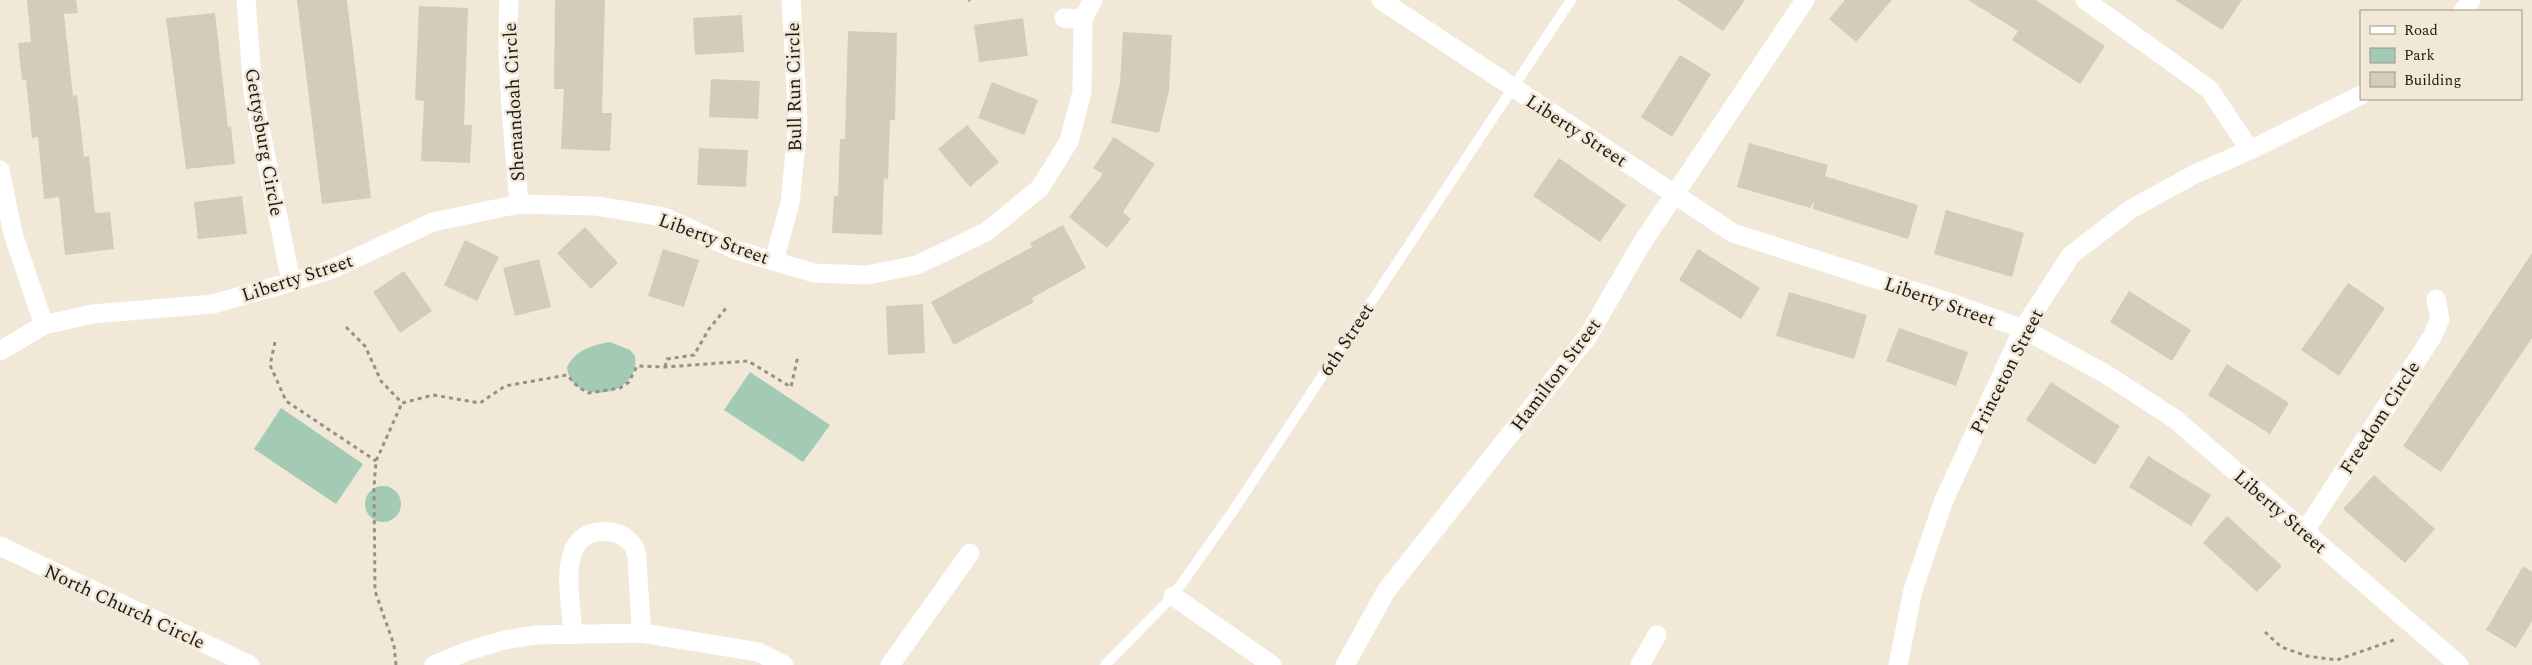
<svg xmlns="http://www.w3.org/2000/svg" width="2532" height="665" font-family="Spectral,serif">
<rect width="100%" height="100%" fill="#f1e8d8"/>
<path fill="#a2cab4" d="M610,342L630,350L635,356C641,399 570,406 567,367C576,350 592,345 610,342Z
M750,372L830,425L803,462L724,410Z
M281,408L363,464L336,504L254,449Z
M365 504a18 18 0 1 1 36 0a18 18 0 1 1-36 0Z"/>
<path fill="#d4ccbb" d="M27,0H76L78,13L64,14L73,96L77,95L84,157L89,156L95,213L110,212L114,249L65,255L59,197L44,199L38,137L32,138L26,80H22L18,43L31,42Z
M297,0H347L371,198L322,204Z
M555,0H605L602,113H612L610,151L561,149L564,89H554Z
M1677,0H1745L1723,31Z
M1845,0H1892L1856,42L1829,19Z
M1968,0H2036L2105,46L2080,84L2012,40L2018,31Z
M2175,0H2242L2222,30Z
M419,6L468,8L464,125H472L470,163L421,161L424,101L415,100Z
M215,13L228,127L231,126L235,164L186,169L166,18Z
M742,15L744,52L695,55L693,18Z
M1023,18L1028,56L979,62L974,25Z
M848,31L897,33L895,120H890L888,179L884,178L882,235L832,233L834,196H838L840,139H845Z
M1123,32L1172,35L1169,90L1159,133L1111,123L1120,83Z
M1680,55L1711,74L1672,137L1641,117Z
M711,79L760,81L758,119L709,117Z
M992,82L1038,100L1024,135L978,118Z
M967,125L999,162L970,187L938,149Z
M1114,137L1155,164L1123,212L1131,219L1107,248L1069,217L1103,174L1093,168Z
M1749,143L1828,165L1825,176L1918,205L1908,239L1813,209L1814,202L1810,208L1737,187Z
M699,148L748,150L746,187L697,185Z
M1559,158L1626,205L1600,242L1533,196Z
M242,196L247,234L198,239L194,202Z
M1946,210L2024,233L2012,277L1934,254Z
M1063,225L1086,268L1032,298L1034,302L954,345L931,302L1032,247L1030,243Z
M585,227L618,263L591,289L557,253Z
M465,240L499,257L477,301L444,285Z
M663,249L699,260L684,307L648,296Z
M1698,249L1760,288L1741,319L1679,280Z
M2532,253V338L2441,472L2403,446Z
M539,259L551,307L515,316L503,268Z
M404,271L432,311L400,333L373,292Z
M2348,283L2385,308L2339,376L2301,350Z
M2129,291L2191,330L2172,361L2110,322Z
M1789,292L1867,315L1854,359L1776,336Z
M923,304L925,353L888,355L886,306Z
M1899,328L1968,352L1956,386L1886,361Z
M2227,364L2289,403L2270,434L2208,395Z
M2051,382L2120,426L2095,465L2026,420Z
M2148,456L2211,495L2191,526L2129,487Z
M2374,475L2435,529L2405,563L2343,509Z
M2227,516L2282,566L2257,592L2203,543Z
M2523,566L2532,572V621L2516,648L2486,630Z"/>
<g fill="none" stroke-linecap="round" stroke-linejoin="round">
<path stroke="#979185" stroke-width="3" stroke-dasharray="4 4" stroke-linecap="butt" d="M969,0L970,1
M346,327L365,346L381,381L402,403L433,395L480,403L505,386L567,375L578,387L589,393L620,388L629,382L637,366L665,367L748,361L791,387L798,356
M275,342L270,365L286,401L376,461
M665,367L667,359L694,355L709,329L727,307
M2265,632L2281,647L2307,656L2337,660L2394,640
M396,665L394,645L375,591L374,487L376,461L402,403"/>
<path stroke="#fff" stroke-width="10" d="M1105,665L1173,596L1235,508L1571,0"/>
<path stroke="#fff" stroke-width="19" d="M246,0L253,92L291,282
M509,0C505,67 514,137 519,204
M1381,0L1733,233L1948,302L2023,329L2104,373L2175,419L2459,665
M2085,0L2209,89L2250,150
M2463,11L2471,0
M1064,18L1083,19
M0,170L13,234L44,325
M774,261L790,203L798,123L791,0
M0,351L44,325L92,314L213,304L291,282L330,270L433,222L519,204L596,206L664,217L736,250L814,273L867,275L917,265L986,232L1040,188L1069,141L1082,92L1083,19L1093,0
M2305,531L2432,337L2440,319L2436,299
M0,546L250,665
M1173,596L1272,665
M573,634C571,598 553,525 611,532C622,533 633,542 636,552C638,559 637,568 638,575C639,594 640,613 642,633
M434,665L468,651L504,640L535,635L642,633L758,652L784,665
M890,665L970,553
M1345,665L1386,591L1588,336L1640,246L1805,0
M1640,665L1657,635
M1898,665L1913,590L1944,500L2023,329L2071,255L2131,209L2195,174L2250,150L2361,95"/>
</g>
<g text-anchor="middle" stroke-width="5" stroke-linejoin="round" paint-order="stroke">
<g font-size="19" fill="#1d1a14" stroke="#f1e8d8">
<text transform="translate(793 87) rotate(-91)" y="7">Bull Run Circle</text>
<text transform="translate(513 102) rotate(-93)" y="7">Shenandoah Circle</text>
<text transform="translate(1577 130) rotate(33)" y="7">Liberty Street</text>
<text transform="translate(265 142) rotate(80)" y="7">Gettysburg Circle</text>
<text transform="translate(714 238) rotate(20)" y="7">Liberty Street</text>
<text transform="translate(297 277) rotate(-18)" y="7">Liberty Street</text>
<text transform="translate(1940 301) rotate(19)" y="7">Liberty Street</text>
<text transform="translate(1346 339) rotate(-57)" y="7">6th Street</text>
<text transform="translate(2006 371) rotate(-63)" y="7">Princeton Street</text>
<text transform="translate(1555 374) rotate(-53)" y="7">Hamilton Street</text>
<text transform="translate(2379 417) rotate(-57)" y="7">Freedom Circle</text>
<text transform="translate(2281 511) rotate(41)" y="7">Liberty Street</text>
<text transform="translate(125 606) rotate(25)" y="7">North Church Circle</text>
</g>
</g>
<rect x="2360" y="10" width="162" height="90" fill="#f1e8d8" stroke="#9c968a"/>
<rect x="2370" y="26" width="25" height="8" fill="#ffffff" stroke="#9c968a"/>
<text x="2404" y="35" font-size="15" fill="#1d1a14">Road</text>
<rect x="2370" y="48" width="25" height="15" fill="#a2cab4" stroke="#9c968a"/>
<text x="2404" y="60" font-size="15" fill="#1d1a14">Park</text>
<rect x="2370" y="72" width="25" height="15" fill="#d4ccbb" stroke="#9c968a"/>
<text x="2404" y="85" font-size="15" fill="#1d1a14">Building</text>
</svg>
